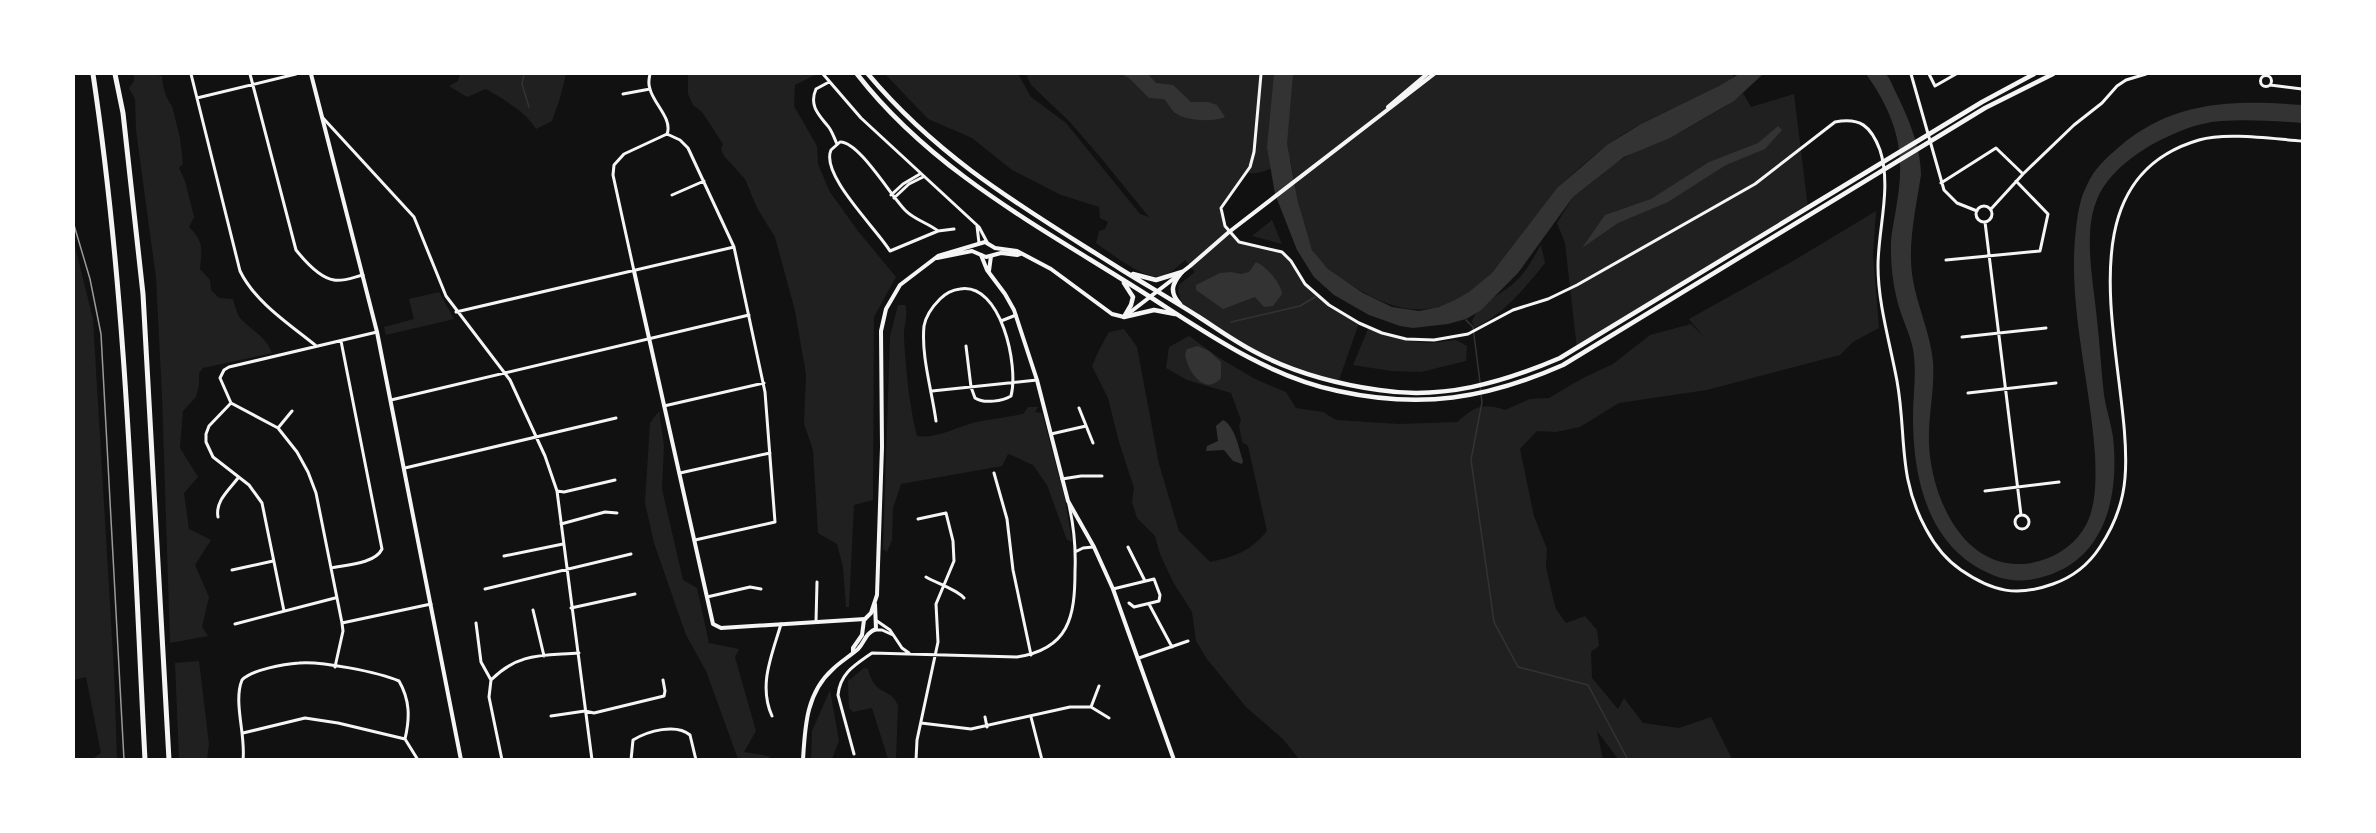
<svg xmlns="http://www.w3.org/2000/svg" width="2376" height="833" font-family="'Sofia Sans Condensed',sans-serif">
<rect width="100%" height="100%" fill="#111"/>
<path fill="#202020" d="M134,74H153L162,76C163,87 165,97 172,106L180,138L183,164L179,168L185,181L194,217L189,227C204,242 202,248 200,269L210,280L211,290L219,298L233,299C235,306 237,316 243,321C254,332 266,337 272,353L203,368L199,373V385L196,397L183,411L180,448L198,477L184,493L189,529L211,540L195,565L209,597L202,627L208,636L170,643L162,395L156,278L136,130L135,99L129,88L134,81Z
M460,74H566L560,98L552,121L536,129C527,113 502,98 486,89L467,97L449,86L458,81Z
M688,74H817L795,85L794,106L817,146L818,164L830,192L858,231L896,277L874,317L873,500L854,505L849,607H846L843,567L837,544L818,533L813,450L804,424L806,374L795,311L775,237L757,208L745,179L724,156L721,149L723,144L702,112L693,105L688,94Z
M885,74H1018L1031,97L1066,123L1140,214L1149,217L1101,158L1069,121L1031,85L1026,74H1732L1734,77C1705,97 1671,108 1641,124C1618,136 1598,152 1578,169C1542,199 1524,241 1492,273C1445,320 1403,319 1350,284C1337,276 1320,265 1313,251C1299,225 1297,187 1290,159C1275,166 1263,175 1247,173L1221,208C1233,263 1259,234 1285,255C1292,261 1295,272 1300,279C1316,298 1338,311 1359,323L1338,383L1257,353L1184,308L1178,292L1179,285L1195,272L1185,260C1178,266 1172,273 1162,276C1145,281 1111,253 1096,243L1099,231L1105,229L1108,222L1100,218L1099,207L1061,195L1012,170L972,138L928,119Z
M1743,93L1751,107L1794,94L1808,208L1577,349L1565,243L1557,223L1573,197L1617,162L1642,148L1679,133L1726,106Z
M1876,211L1873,255L1879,328L1853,342L1840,355L1707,390L1619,403L1580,427L1556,432L1537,431L1520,449L1534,516L1547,549L1546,567L1553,598L1556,609L1566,623L1585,616L1597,630L1599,646L1591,652L1592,678L1618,709L1624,698L1643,723L1679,728L1711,717L1732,759H1618L1597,731L1603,759H1299L1283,739L1246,707L1207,659L1196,641L1192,612L1173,582L1160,554L1155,536L1137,518L1132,502L1134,488L1119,442L1108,398L1092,366L1099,350L1109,332L1124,329L1137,347L1159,464L1179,531L1210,562C1234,557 1251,551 1267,531L1248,446L1242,442L1239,425L1241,420L1231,393L1187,380L1166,368L1169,347L1189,336L1221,359L1255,379L1286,392L1296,408L1323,412L1336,420L1399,424L1457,422C1474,407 1483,402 1505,410L1530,399L1549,398L1583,378L1613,364L1650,335L1691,324L1703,336L1689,319L1793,261Z
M1272,220L1282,244L1252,236Z
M74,242L93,319L114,672L117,759H92L101,753L86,677L74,680Z
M1541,245L1545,263C1525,288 1504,314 1474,328L1472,321C1481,300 1503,295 1517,280C1527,271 1534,256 1541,245Z
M439,292L454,319L386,335L384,327L414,319L409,299Z
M898,305H905C909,315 903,327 904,338C906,370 909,405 917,436C937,439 956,427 976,422C991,419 1008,417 1023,414L1028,407H1038L1035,412L1042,413L1065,499L1072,542L1067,540L1047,485L1033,465C1024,462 1018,457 1008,454L1002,466L901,484L893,508L892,540L887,552L883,549L890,336Z
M1368,329L1408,341L1431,343L1456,340L1467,346L1466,361L1421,372L1391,371L1353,365Z
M659,411L664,446L662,489L683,580L697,588L709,643L739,649L735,657L756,731L744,752L768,756L772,759H738L706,671L686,635L654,543L645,503L650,423Z
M199,661L209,744L207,759H179L175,663Z
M864,668L868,669C875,698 891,686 898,706L896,759H888L872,708L853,712L849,708L848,681Z
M830,690L839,741L832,759H811L812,731Z"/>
<path fill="#333" d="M1121,74H1148L1156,83L1173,85L1191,102H1208L1217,105L1225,117C1215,122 1187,121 1177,114C1171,111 1169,104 1164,99L1149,98L1129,78Z
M1274,74H1293L1287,144L1298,202L1312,250L1328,269L1363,293L1392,307L1419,311L1439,307L1455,300L1469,292L1492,273L1557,188L1607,145L1641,124L1719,86L1739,74H1763L1734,101L1670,138L1624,157L1573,197L1518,273L1480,311L1466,319L1448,324L1413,328L1400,326L1369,315L1334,295L1314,277L1297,250L1275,194L1267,147Z
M1866,74H1886L1889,78C1903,107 1921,142 1921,175C1916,208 1908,241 1912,274C1916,304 1930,331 1933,361C1935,389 1928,416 1929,444C1931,493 1959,562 2016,564C2041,565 2069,552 2083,530C2097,509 2096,479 2095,454C2090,379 2067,304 2076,228C2078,213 2080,198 2087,185C2094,169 2106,158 2119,147C2174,100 2234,100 2302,105V123C2276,121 2248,119 2221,121C2195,123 2174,133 2151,145C2129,158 2105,177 2096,202C2083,236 2094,285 2097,320C2100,345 2101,370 2104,395C2106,409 2111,423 2113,437C2119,491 2108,553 2052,574C2021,585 2002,582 1975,566C1925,535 1913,472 1913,417C1913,394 1917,372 1913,349C1910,334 1903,321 1899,307C1894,290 1891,270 1891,252C1890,235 1895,219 1897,202C1906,151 1896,116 1866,74Z
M1778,126L1782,130L1765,149L1726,165L1668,202L1618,223L1582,248L1605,215L1651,199L1709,162L1758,143Z
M1256,262C1267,267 1281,283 1282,294L1273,306L1264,307L1255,297L1223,309L1196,290V285L1220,273L1231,272L1241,274L1249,272Z
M1198,346L1209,351L1221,362V378C1205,397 1187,371 1185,354L1187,349Z
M1223,420C1235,426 1239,449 1243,461L1242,464L1233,461L1224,450L1206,451L1207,446L1218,441L1216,426Z"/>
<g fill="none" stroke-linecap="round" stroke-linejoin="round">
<path stroke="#333" stroke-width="1.5" d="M524,74L522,84L529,107
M1466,320L1473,327L1481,390
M1231,322L1300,306L1315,297
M1481,395L1482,402L1471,460L1494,622L1518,667L1588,685L1628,760"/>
<path stroke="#f5f5f5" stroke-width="3" d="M191,74L240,271C255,302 289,324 315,345
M250,74L296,250C304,260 320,278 334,280C343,282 354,277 363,275
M650,74C649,78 648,84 650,89C653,103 673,119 667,134
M823,74L861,118L979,227L987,242
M1261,74L1254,152L1250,167L1221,208L1225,226L1239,242L1282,252L1291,261L1305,284L1329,305L1359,323L1382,333L1406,339L1434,340L1468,334L1513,310L1548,299L1577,285L1755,184L1835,122C1860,117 1871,126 1880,150C1892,187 1878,229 1878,266C1878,304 1890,343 1897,381C1907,436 1897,476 1926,529C1935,546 1945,559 1961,570C1993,592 2017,597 2053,584C2073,577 2089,564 2100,547C2114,526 2123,503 2125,478C2134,374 2052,183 2199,140C2226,132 2273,139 2302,141
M1911,74L1944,190L1957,203L1977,211
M1929,74L1935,86L1956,74
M2260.5 81a5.5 5.5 0 1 1 11 0a5.5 5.5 0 1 1-11 0Z
M829,82L816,89C809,105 818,114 827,125C832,130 834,138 837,144
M2270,85L2302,89
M623,94L650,89
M197,98L296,74
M323,118L414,217L446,296L510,380L545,456L557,491L592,760
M667,134L680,140L688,148L734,247L765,392L775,522L695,540
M1941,183L1996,148L2023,174
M672,195L704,181
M891,195L903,184L920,174
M894,198L909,184L923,177
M1976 214a8 8 0 1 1 16 0a8 8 0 1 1-16 0Z
M1991,209L2023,174L2074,125L2102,103L2117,86L2126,80L2146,74
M1985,222L2021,515
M977,226L979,243
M938,231C928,223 915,220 906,211C892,198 859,141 840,142L831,150C820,175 877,229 890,251L938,231L954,229
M1946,260L2040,251L2048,214L2016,181
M634,271L613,175L614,165L624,154L667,134
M456,312L734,247
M1001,321L1016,315
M1962,337L2046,328
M932,391L1037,380
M1968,393L2056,383
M391,400L749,315
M231,403L209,426L206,434V442L213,457L249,485L262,503L284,611
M664,406L764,383
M1079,408L1093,443
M936,421C932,391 921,356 924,326C926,315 933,306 940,299C946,293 952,290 960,289C1001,282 1019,366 1011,396C1003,401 984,404 975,398L971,387L966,346
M278,428L292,411
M1051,434L1086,426
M405,468L616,418
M680,473L770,453
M994,473L1007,519L1013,570L1031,655
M1062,479L1081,476H1102
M557,491L564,492L615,480
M1985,491L2059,482
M2015 522a7 7 0 1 1 14 0a7 7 0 1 1-14 0Z
M218,517C215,501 229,490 238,478
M561,524L605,512L617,513
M1128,547L1145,581
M1075,552L1083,548L1093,547
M504,556L563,544
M331,568C345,565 375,564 382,549L341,341
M232,570L273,561
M926,577C936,583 958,590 964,598
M485,589L631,554
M1113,589L1154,579L1160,595L1159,601L1134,607L1129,603
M707,597L750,587L761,589
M1149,604L1172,647
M571,608L635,594
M533,610L544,656
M877,621L890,630L902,648L909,653
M816,622L817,582
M342,623L431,604
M476,623L481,662L491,680L489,697L502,760
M235,624L335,598
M875,630H882L893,635
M1139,658L1188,641
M335,667L343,631L342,623L316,493L308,472L297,452L278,428L231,403L220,378L224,370L229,367L377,332
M491,680C519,652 542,656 579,653
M1091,707L1099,686
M1091,707L1109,718
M551,716L585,711L594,713L664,696L665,691L663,680
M772,716C758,685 772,655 781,624
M985,717L987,727
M1031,717L1042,760
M921,723L971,729L1070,707H1091
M243,733L305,718L338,723L405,739
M405,739L418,760
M854,754L838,695C840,673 855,665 872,653L1017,657C1069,649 1075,617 1075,571C1076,548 1074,527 1069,505
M243,760C246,735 233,702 242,680C251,670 284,664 299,663C321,661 378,672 399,681C410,700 410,718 405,739
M631,760L633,740C648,731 676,723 690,735L696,760
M916,760L917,740L938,642L936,604L954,561L953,541L946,513L918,519"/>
<path stroke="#f5f5f5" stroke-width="4" d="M981,255L987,270L1005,294L1014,310L1037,380L1068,501L1094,547L1113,589L1174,760
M634,271L713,624L721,628L865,619
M989,271L991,256"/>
<path stroke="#f5f5f5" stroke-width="4" d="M311,74L377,332L461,760
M1388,107L1427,74
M937,258L972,251L986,257L1001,253L1017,255L1020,254
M853,652V648L862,635L864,620L871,613L877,595L882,447L881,331L886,309L900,285L938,256L985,242L995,248L1017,251L1051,269L1112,314L1124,317L1190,266L1229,232L1434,74
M803,760C805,727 806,693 833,669C840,662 850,656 858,649C865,642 865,633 876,629L875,604"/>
<path stroke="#f5f5f5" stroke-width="4.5" d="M857,74C933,172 1042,228 1144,293C1205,332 1266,376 1338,391C1421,409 1486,399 1563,365L1985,108L2053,74
M868,74C942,162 1026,209 1122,270C1148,286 1174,301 1199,317C1219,330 1237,343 1257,353C1295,373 1337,384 1379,390C1442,400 1502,383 1560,358L1982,102L2034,74
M1133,274L1156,280L1182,272
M1124,283L1133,297L1131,305L1124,317
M1180,304C1169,292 1172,284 1181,273
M1124,317L1154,310L1175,314"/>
<path stroke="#f5f5f5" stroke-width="5" d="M93,74C127,301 133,530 145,760
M115,74L123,113L143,294L169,760"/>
<path stroke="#9a9a9a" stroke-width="1.5" d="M74,225L90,279L101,334L124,760"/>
</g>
<rect width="2376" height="833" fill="none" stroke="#ffffff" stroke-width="150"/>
</svg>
